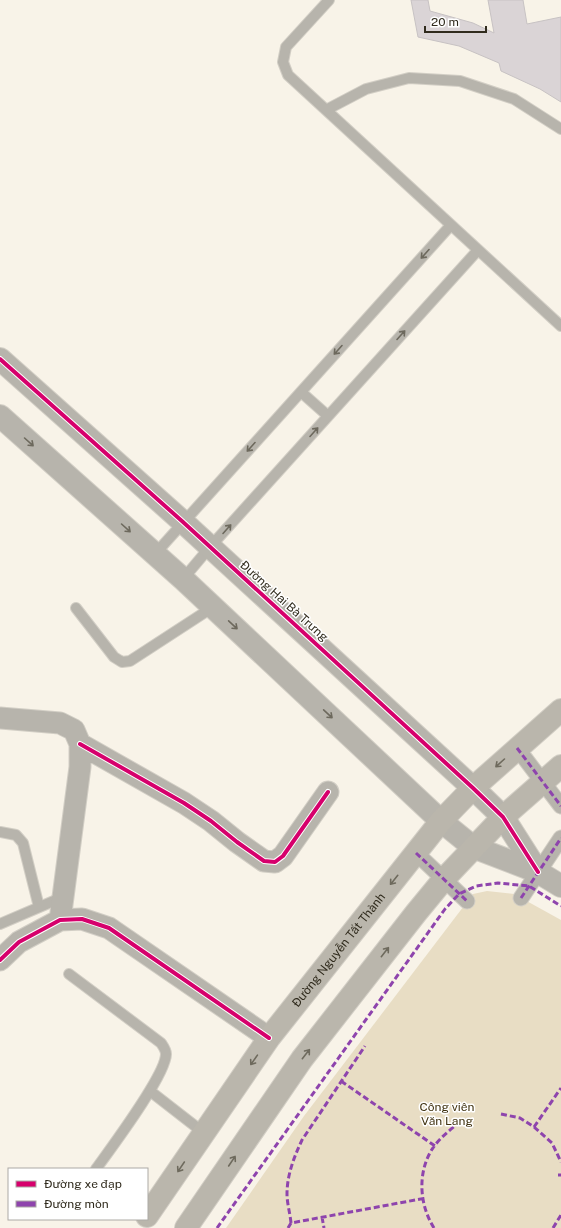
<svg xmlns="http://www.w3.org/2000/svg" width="561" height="1228" font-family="'Public Sans',sans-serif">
<rect width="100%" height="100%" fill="#f8f3e8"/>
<path fill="#e8ddc4" d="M487,891L514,894L561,920V1228H226L304,1116L473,894Z"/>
<path fill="#dad4d6" stroke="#c7c2c3" d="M411,0H428L430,11L473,23L494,33L488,0H523L527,24L561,17V102L540,89L501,71L499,63L459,46L418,37Z"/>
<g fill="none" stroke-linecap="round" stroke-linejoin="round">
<defs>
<path id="service" d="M329,0L286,47L283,62L288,75L561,326
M326,110L366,89L409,78L460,81L514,99L561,129
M301,392L328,416
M155,554L451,225
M183,579L210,547L478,250
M76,608L114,657L122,662L130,661L213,607
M0,832L16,835L23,843L39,907
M0,924L63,897
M69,974L161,1043C163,1046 166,1050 166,1054C166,1075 111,1148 96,1169
M150,1091L204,1133"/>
<path id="pedestrian" d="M517,748L561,806
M416,853L467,901
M521,898L561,838"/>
<path id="minor" d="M0,718L60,723L74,730L80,744V767L60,920
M80,744L184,803L211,821L237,842L264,861L275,862L283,856L328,792
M0,960L19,942L60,920L82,919L109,928L269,1038"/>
<path id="tertiary" d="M0,359L183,522L473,788L503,817L538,872
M0,416L183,579L441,821L473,847L538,872L561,886"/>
<g id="primary">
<path id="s1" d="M147,1216L269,1038L441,821L473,788L561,710"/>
<path d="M186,1228L302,1059L416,913L444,879L503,817L561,766"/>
</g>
</defs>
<use href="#service" stroke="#d2cec5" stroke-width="12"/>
<use href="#pedestrian" stroke="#d2cec5" stroke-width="17"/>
<use href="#minor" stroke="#d2cec5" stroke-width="23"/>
<use href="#tertiary" stroke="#d2cec5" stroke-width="24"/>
<use href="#primary" stroke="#d2cec5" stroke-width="24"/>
<use href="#service" stroke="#b7b4ac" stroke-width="10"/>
<use href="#pedestrian" stroke="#b7b4ac" stroke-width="15"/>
<use href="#minor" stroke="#b7b4ac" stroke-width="21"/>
<use href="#tertiary" stroke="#b7b4ac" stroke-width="22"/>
<use href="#primary" stroke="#bab6ac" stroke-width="22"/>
<path stroke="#8e44ad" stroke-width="3" stroke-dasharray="6 3" stroke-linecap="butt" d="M517,748L561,806
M416,853L467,901
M521,898L561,838
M341,1081L435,1146
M501,1114L520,1118L534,1127L552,1143L561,1162
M534,1127L561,1088
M558,1175H561
M322,1217L324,1228
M291,1223C290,1213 287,1203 287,1194C287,1175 294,1157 302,1140L365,1046
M217,1228L445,909L459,894L476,886L498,883L529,886L561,906
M288,1228L291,1223L426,1198
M434,1228C420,1206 417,1175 431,1151C438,1139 450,1130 461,1121
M553,1228L561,1215"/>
<defs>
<path id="cycleway" d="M0,359L183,522L473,788L503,817L538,872
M80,744L184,803L211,821L237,842L264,861L275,862L283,856L328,792
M0,960L19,942L60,920L82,919L109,928L269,1038"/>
</defs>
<use href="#cycleway" stroke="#fff" stroke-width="6"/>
<use href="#cycleway" stroke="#d6006c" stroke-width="4"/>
</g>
<defs><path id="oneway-shaft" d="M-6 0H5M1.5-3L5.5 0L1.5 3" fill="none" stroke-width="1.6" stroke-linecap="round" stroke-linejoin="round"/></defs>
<g stroke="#6d695d">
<use href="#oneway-shaft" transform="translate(425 254) rotate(132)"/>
<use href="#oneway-shaft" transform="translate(401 335) rotate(-48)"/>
<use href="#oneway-shaft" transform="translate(338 350) rotate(132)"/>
<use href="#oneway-shaft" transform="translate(314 432) rotate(-48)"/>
<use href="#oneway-shaft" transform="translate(29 442) rotate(42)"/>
<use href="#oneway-shaft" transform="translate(251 447) rotate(132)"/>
<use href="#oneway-shaft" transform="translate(126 528) rotate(42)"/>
<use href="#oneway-shaft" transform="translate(227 529) rotate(-48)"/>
<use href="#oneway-shaft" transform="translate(233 625) rotate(43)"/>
<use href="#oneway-shaft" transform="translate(328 714) rotate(43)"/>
</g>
<g stroke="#6e6a5d">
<use href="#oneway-shaft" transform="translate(500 763) rotate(138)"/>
<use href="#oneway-shaft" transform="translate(394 880) rotate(129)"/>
<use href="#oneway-shaft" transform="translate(385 952) rotate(-52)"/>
<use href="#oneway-shaft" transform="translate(306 1054) rotate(-52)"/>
<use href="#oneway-shaft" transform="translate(254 1060) rotate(125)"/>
<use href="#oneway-shaft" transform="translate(232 1161) rotate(-56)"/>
<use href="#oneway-shaft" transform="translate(181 1167) rotate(124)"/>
</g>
<g text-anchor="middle" stroke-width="3" stroke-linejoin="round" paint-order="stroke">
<g font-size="12" fill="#302b1d" stroke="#fff">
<text transform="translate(284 601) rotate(42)" y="4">Đường Hai Bà Trưng</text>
<text dy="4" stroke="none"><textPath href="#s1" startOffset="328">Đường Nguyễn Tất Thành</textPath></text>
</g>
<g font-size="12" fill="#403210" stroke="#fff">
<text x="447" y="1111">Công viên<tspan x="447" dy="14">Văn Lang</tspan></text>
</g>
</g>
<rect x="8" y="1168" width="140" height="52" fill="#ffffff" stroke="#acaaa5"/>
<rect x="16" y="1181" width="20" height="6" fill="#d6006c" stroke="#acaaa5"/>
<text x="44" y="1188" font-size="12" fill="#302b1d">Đường xe đạp</text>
<rect x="16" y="1201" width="20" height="6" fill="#8e44ad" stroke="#acaaa5"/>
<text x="44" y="1208" font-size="12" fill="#302b1d">Đường mòn</text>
<path d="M425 26v6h61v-6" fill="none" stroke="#302b1d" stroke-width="2"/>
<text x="431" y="26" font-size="12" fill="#302b1d" stroke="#ffffff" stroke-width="3" paint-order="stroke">20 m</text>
</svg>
